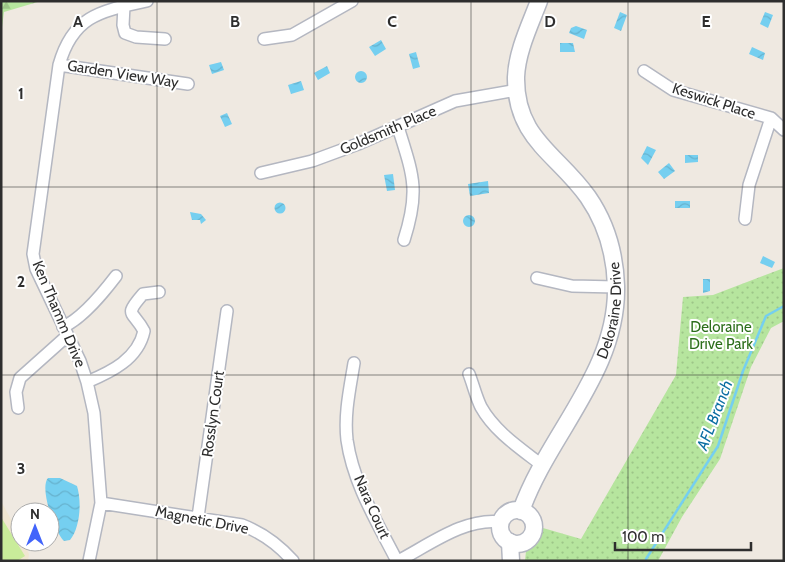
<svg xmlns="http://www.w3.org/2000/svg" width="785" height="562" font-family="Cabin,sans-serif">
<defs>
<pattern id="forest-firs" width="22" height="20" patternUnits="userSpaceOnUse" patternTransform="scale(1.25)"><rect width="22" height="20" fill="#b6e59e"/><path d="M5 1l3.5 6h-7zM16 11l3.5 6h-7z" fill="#9dc588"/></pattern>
<pattern id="park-dots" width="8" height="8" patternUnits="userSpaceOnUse" patternTransform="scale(1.25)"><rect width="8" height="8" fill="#b6e59e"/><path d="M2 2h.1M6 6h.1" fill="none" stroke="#9dc588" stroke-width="1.8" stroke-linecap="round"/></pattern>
<pattern id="water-waves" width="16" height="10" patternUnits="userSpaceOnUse" patternTransform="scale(1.25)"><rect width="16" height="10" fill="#75cff0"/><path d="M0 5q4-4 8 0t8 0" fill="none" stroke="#66b2ce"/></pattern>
</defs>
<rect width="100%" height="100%" fill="#efe9e1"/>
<path fill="#f0e6d1" d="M1,501L20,536V542H23L29,554L28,561H1Z"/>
<path fill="url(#forest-firs)" d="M1,1H41L4,12L1,35Z"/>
<path fill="url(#park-dots)" d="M784,268V321L771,328L751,367L720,459L682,517L658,561H525L526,551L538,543L543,528L581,539L676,375L683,297L713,295Z"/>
<path fill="#c9ec9a" d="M1,517L25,556L17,561H1Z"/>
<path fill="url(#water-waves)" d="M620,12L627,15L621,31L614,28Z
M765,12L773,15L768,28L760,24Z
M576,26L587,30L584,39L569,33L571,28Z
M381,40L386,49L375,56L369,47Z
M560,43H573L575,52H560Z
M752,47L765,53L763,60L749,54Z
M416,52L420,67L413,69L409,54Z
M221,62L224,70L212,74L209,65Z
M327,66L330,73L318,80L314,73Z
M355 77a6 6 0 1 1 12 0a6 6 0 1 1-12 0Z
M301,81L304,90L291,94L288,85Z
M227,113L232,124L225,127L220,116Z
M647,146L656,150L648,165L641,158Z
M685,155H698V162L685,163Z
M669,163L675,171L664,179L658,172Z
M393,174L395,190L387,191L384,175Z
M488,181L489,193L470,196L468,184Z
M675,201H690V208H675Z
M274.5 208a5.5 5.5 0 1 1 11 0a5.5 5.5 0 1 1-11 0Z
M190,212L201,214L206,220L201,224L200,220H192Z
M463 221a6 6 0 1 1 12 0a6 6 0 1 1-12 0Z
M763,256L775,262L772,268L760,263Z
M703,279H710V291L703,293Z
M48,478H60L77,486C82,502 80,528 70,540L64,541C55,533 39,488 48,478Z"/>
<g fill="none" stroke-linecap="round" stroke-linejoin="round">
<path stroke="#75cff0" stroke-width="2.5" d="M646,559L718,446L743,371L766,316L784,306"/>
<defs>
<path id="street" d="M124,6L123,25L125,33L136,37L165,39
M264,39L292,35L352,1
M59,65L188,84
M644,71L673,90L771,118L784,130
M398,127C413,175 420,190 404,240
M261,173L312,161L358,144L455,101L517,90
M745,219L749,185L771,118
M537,278L572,286L616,287
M63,327C83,318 103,293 116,276
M354,363C350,388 344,414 347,440C353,483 377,522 397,561
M469,374C473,384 476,397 481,407C495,432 520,448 543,466
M87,382C111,372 138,359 144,331C133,310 123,317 143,294L159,292
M18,408L16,392L20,378L67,336
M101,503L242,525C263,533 278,544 293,561
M198,517L227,311
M89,561L101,503L94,413L87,382L80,361L36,269L33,254L59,65C73,15 101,11 147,1
M398,561C429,545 465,517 501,522"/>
<g id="secondary">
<circle cx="517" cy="527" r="17"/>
<path id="s1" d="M521,511C548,434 618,372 616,286C615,255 606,223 588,197C558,154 515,139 516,77C517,51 530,25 539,1"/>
<path d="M510,542L511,561"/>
</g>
</defs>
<use href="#street" stroke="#b4b7c1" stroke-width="14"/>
<use href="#secondary" stroke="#b4b7c1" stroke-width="19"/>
<use href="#street" stroke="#fff" stroke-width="11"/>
<use href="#secondary" stroke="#fff" stroke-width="16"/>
</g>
<path fill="none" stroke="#2e2e2e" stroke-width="1" stroke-opacity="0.55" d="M157,1V561M314,1V561M471,1V561M628,1V561M1,187H784M1,375H784"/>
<g text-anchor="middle" stroke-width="4" stroke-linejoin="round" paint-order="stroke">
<g font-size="15" fill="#2e2e2e" stroke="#fff">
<text transform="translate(123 74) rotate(9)" y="5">Garden View Way</text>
<text transform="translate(714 101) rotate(18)" y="5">Keswick Place</text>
<text transform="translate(388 130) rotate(-23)" y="5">Goldsmith Place</text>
<text dy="5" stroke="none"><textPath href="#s1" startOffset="222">Deloraine Drive</textPath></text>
<text transform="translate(59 314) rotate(67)" y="5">Ken Thamm Drive</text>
<text transform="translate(213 414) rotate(-82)" y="5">Rosslyn Court</text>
<text transform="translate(372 507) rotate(66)" y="5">Nara Court</text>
<text transform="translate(202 520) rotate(11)" y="5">Magnetic Drive</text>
</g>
<g font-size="15" fill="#2c6e1b" stroke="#fff">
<text x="721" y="332">Deloraine<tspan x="721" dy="17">Drive Park</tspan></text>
</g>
<g font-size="16" font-style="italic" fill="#0d6fa3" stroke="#fff">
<text transform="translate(714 415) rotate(-69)" y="6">AFL Branch</text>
</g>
</g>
<g font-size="16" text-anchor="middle" font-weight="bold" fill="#2e2e2e" stroke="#fff" stroke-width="4" stroke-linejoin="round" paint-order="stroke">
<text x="78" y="27">A</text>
<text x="235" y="27">B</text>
<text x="392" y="27">C</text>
<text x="550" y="27">D</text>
<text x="706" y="27">E</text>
<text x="21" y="99">1</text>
<text x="21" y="287">2</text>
<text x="21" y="474">3</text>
</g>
<rect width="785" height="562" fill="none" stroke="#2e2e2e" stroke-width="5"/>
<g transform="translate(35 527)"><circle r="24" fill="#ffffff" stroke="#ababab"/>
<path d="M0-4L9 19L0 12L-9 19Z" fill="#4264fb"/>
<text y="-8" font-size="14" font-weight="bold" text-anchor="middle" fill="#2e2e2e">N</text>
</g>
<path d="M615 542v8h136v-8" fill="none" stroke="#2e2e2e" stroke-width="2.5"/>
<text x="622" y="542" font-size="15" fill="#2e2e2e" stroke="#ffffff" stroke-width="4" paint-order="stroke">100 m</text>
</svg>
